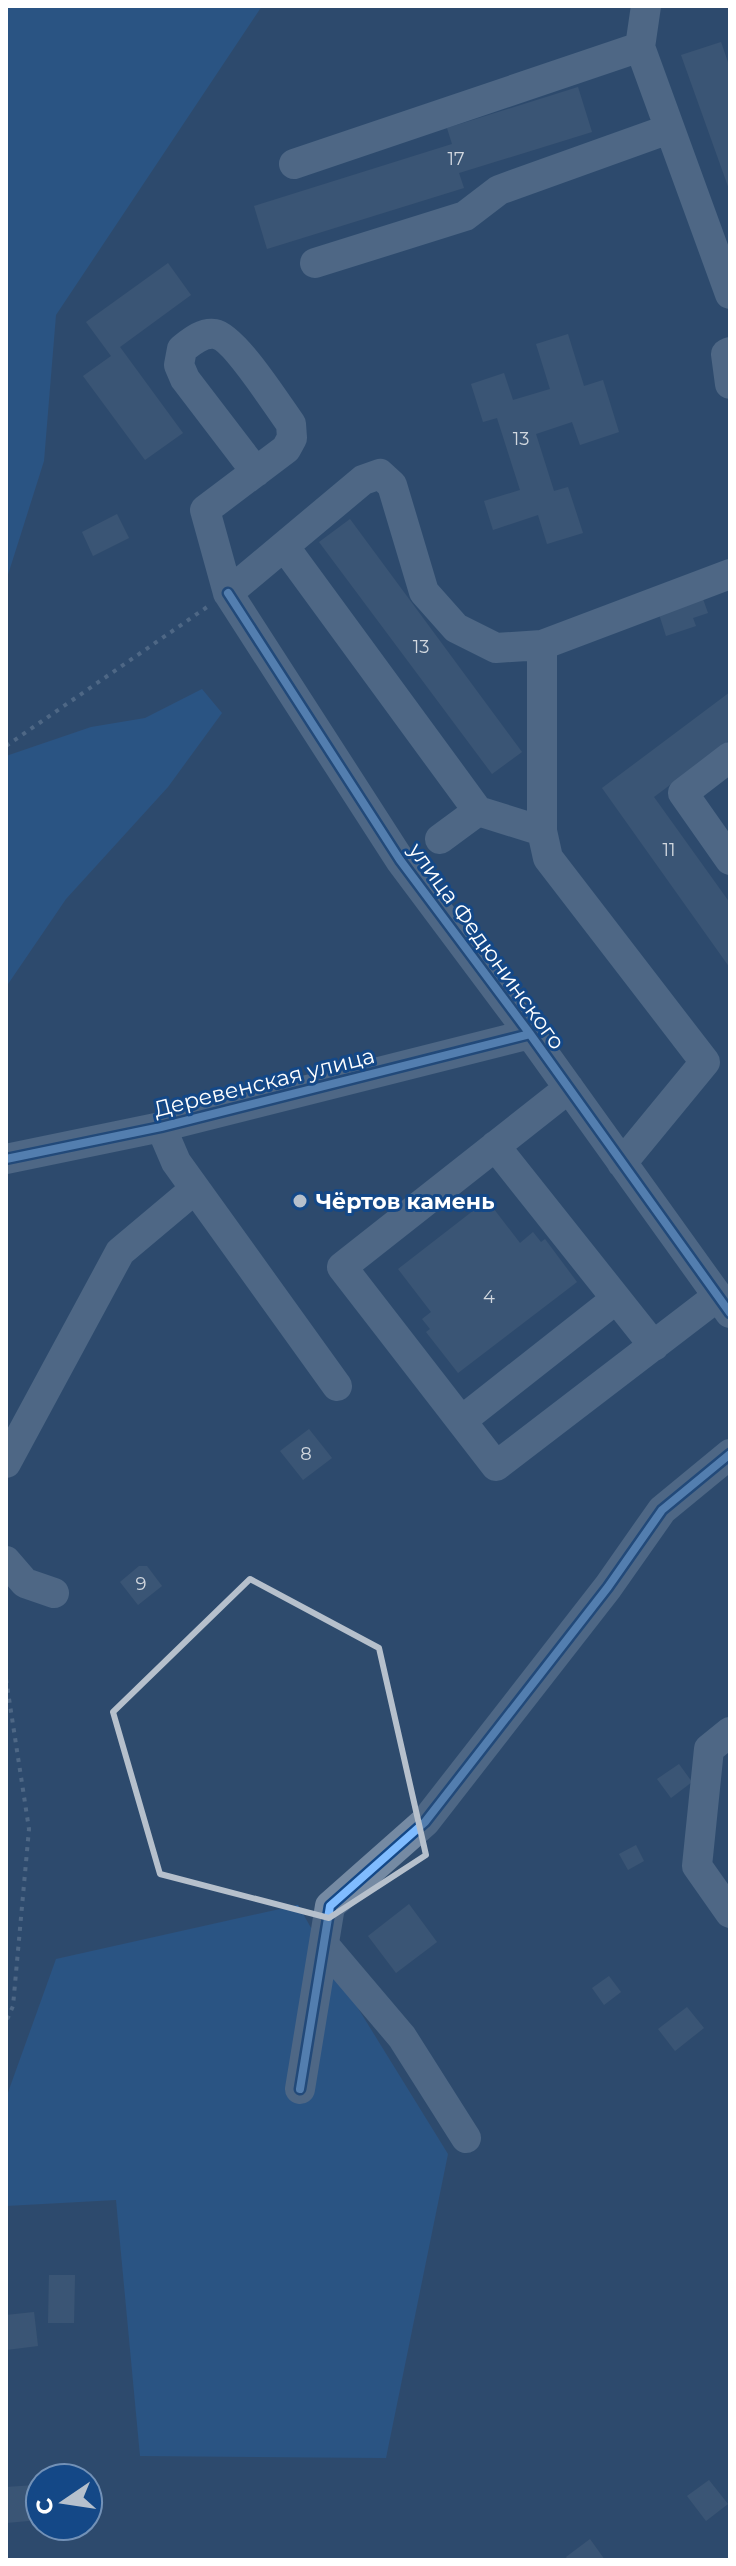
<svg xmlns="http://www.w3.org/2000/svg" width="736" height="2566" font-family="Montserrat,sans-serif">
<rect width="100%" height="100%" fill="#2e4b6d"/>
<path fill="#275f9e" d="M6,6H262L56,315L44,461L6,581Z
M202,689L222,713L168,787L66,899L6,987V756L91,727L145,718Z
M298,1905L343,1984L448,2154L386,2458L140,2456L116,2200L6,2206V2098L56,1959Z"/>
<path fill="#4b627e" d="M721,42L730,68V192L681,55Z
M578,87L592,132L459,173L464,188L267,249L254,206L452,144L447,128Z
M168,263L191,295L120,347L183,433L145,460L83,376L111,356L86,322Z
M568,334L584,386L603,380L619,432L580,445L572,422L536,434L554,491L568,487L583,533L547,544L538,515L493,530L484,501L520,490L497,418L483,422L471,384L504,373L513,400L550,389L536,344Z
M117,514L129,538L93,556L82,532Z
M350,519L522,752L492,774L319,542Z
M703,599L708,613L693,618L696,626L666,636L659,614Z
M730,692V740L654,797L730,903V968L602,788Z
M487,1200L520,1243L533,1232L541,1242L545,1239L577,1282L458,1373L426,1332L430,1329L422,1319L431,1312L398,1269Z
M309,1429L332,1458L303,1480L280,1451Z
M139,1566H147L162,1586L138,1605L120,1582Z
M679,1764L692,1782L671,1798L657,1779Z
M636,1845L644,1861L628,1870L619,1854Z
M409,1904L437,1942L396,1973L368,1936Z
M609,1976L621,1992L604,2005L592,1988Z
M687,2007L704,2028L675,2051L658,2029Z
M49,2275H75L74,2323H48Z
M34,2312L38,2346L6,2350V2315Z
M709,2480L728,2504L706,2521L687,2496Z
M36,2485L39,2520L6,2523V2487Z
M590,2539L605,2560H568L566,2557Z"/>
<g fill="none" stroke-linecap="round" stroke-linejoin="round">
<path stroke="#758aa3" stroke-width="4" stroke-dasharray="4 6" stroke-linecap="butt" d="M6,746L210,605
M6,1679L29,1829L13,2006L6,2022"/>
<path stroke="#758aa3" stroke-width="30" d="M646,6L640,47L730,294
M294,164L640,47
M315,263L465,216L499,190L669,129
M730,352L726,354L730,384
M256,472L185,379L179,365L182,349C191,342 202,332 215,334C234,337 278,406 291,424L292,438L286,449L205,510L228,593L400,860L530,1034L730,1313
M284,546L478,811L542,831
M228,593L363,480L380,474L392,485L424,592L456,628L496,648L542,645
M730,757L683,793L730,860
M440,839L478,811
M569,1088L342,1267L496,1466L718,1296
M161,1127L176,1162L337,1386
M495,1146L654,1346
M6,1159L161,1127L530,1034
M622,1163L705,1062L548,858L542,831V645L730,574
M461,1421L616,1299
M6,1463L120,1252L195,1189
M6,1561L25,1583L54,1593
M730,1732L709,1749L697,1866L730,1913
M324,1945L402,2037L466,2138
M300,2089L330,1906L425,1822L608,1587L662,1510L730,1454"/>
<defs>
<path id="cycleway" d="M228,593L400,860L530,1034L730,1313
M6,1159L161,1127L530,1034
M300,2089L330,1906L425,1822L608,1587L662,1510L730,1454"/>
</defs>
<use href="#cycleway" stroke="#144887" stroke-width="13"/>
<use href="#cycleway" stroke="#80bcff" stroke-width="8"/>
</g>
<path d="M0 0H736V2566H0ZM250,1579L379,1648L426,1855L329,1918L160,1874L113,1712Z" fill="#2e4b6d" fill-opacity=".55" fill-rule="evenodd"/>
<path fill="none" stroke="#b6c0cc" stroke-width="6" stroke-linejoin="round" d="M250,1579L379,1648L426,1855L329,1918L160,1874L113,1712Z"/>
<circle fill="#b6c0cc" stroke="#144887" stroke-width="3" cx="300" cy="1201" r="8"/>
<g text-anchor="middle" stroke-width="6" stroke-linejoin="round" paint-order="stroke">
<g font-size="18" fill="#d2d8df">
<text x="456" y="165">17</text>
<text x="521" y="445">13</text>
<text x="421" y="653">13</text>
<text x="669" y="856">11</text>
<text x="489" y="1303">4</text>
<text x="306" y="1460">8</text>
<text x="141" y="1590">9</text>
</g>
<g font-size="22" fill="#fff" stroke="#144887">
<text transform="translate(487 946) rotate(54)" y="8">улица Федюнинского</text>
<text transform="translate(264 1082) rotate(-14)" y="8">Деревенская улица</text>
</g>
<g font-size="22" font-weight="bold" fill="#fff" stroke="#144887" text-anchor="start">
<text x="316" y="1209">Чёртов камень</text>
</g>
</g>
<rect width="736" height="2566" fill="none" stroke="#ffffff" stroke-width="16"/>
<g transform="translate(64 2502) rotate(257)"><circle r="38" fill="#144887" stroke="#7291b7" stroke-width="2"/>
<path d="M0-6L14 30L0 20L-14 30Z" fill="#b6c0cc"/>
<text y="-12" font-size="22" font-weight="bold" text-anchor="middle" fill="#ffffff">С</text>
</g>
</svg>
